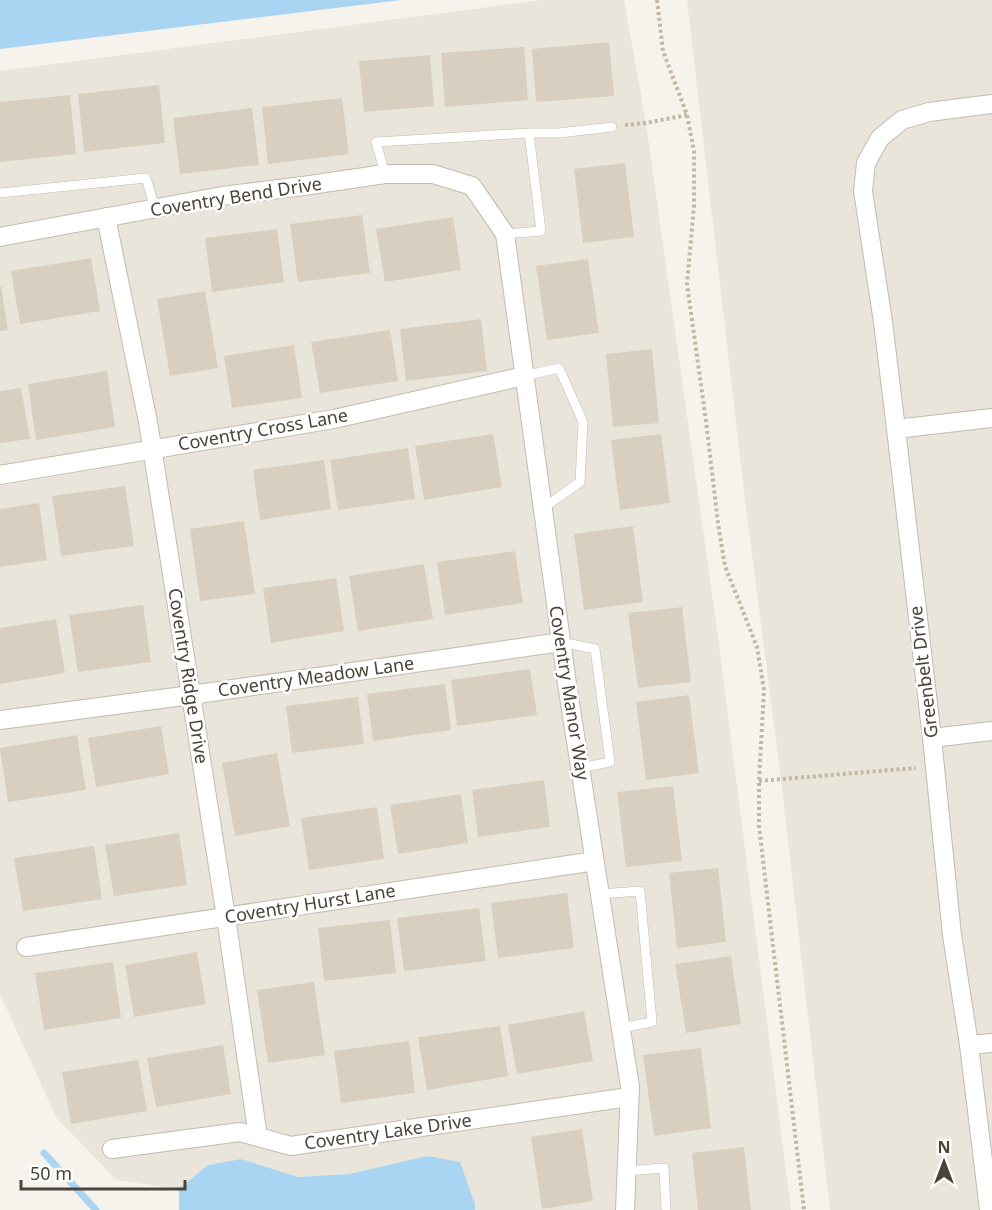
<svg xmlns="http://www.w3.org/2000/svg" width="992" height="1210" font-family="'Noto Sans',sans-serif">
<rect width="100%" height="100%" fill="#f6f3ec"/>
<path fill="#eae5da" d="M542,0H624L646,123L718,637L791,1210H475V1203L427,1156L349,1174L298,1177L241,1159L208,1165L179,1189L116,1180L56,1117L0,994V71Z
M687,0H992V1210H830L781,779L745,500Z"/>
<path fill="#a9d4f2" d="M0,0H401L0,49Z
M427,1156L460,1162L475,1204V1210H179V1189L208,1165L241,1159L298,1177L349,1174Z"/>
<g fill="none" stroke-linecap="round" stroke-linejoin="round">
<path stroke="#a9d4f2" stroke-width="7" d="M44,1153L96,1210"/>
</g>
<path fill="#d8cfc1" d="M609,42L614,96L536,102L532,49Z
M524,47L528,100L445,107L441,53Z
M430,55L434,106L364,112L359,61Z
M159,85L165,143L84,152L78,94Z
M70,95L76,154L0,162V102Z
M342,98L349,154L268,164L262,107Z
M252,108L259,165L180,174L173,118Z
M625,163L634,237L583,243L574,169Z
M362,215L370,273L298,282L290,224Z
M453,217L461,270L385,282L376,229Z
M277,229L284,282L212,292L205,238Z
M91,258L100,311L20,324L11,271Z
M588,259L599,333L547,340L536,266Z
M0,286H1L8,330L0,331Z
M205,291L218,368L170,376L157,299Z
M481,319L487,371L406,381L400,329Z
M390,330L398,381L320,393L311,342Z
M294,345L302,398L232,408L224,356Z
M652,349L659,423L613,427L606,354Z
M107,371L115,427L36,440L28,384Z
M21,388L30,439L0,443V391Z
M493,434L502,487L424,500L415,446Z
M661,434L670,503L620,510L611,440Z
M408,448L415,499L338,510L330,460Z
M324,460L331,509L260,520L253,470Z
M125,486L134,546L61,556L52,496Z
M39,503L47,560L0,567V509Z
M244,521L255,594L200,601L190,529Z
M633,526L643,602L584,610L574,534Z
M515,551L523,603L445,615L437,562Z
M424,564L433,619L358,631L349,576Z
M336,578L344,631L271,643L263,588Z
M143,605L151,662L78,672L69,615Z
M682,607L691,682L638,688L628,613Z
M56,619L65,673L0,684V628Z
M530,669L537,715L457,726L451,680Z
M445,684L451,730L373,741L367,694Z
M689,695L699,773L646,780L636,702Z
M358,697L364,744L292,753L286,706Z
M161,726L169,774L96,787L88,738Z
M77,735L86,790L8,802L0,748Z
M277,753L290,826L235,836L222,763Z
M544,780L550,827L478,837L472,790Z
M673,786L682,861L626,867L617,792Z
M461,794L468,843L398,854L390,805Z
M377,807L384,859L309,870L301,818Z
M179,833L187,885L114,896L105,845Z
M94,846L102,899L23,911L14,858Z
M718,868L726,942L677,948L669,873Z
M567,893L574,948L498,958L491,903Z
M479,908L486,961L404,971L397,918Z
M390,920L396,973L324,981L318,928Z
M197,952L206,1004L134,1017L125,965Z
M731,956L741,1024L686,1033L675,964Z
M113,962L121,1018L44,1030L35,973Z
M314,982L325,1055L268,1063L257,990Z
M584,1011L593,1061L517,1074L508,1025Z
M500,1026L508,1076L427,1090L418,1037Z
M409,1041L415,1093L341,1103L334,1051Z
M223,1045L231,1094L156,1107L147,1058Z
M701,1048L711,1128L654,1136L643,1055Z
M138,1060L147,1111L71,1124L62,1072Z
M582,1129L593,1201L542,1209L531,1137Z
M744,1147L751,1210H698L692,1153Z"/>
<g fill="none" stroke-linecap="round" stroke-linejoin="round">
<defs>
<path id="service" d="M529,133H559L612,127
M385,174L376,142L529,133L541,231L505,234
M0,193L146,178L155,208
M524,376L559,368L583,422L580,482L542,509
M561,642L595,649L610,762L580,768
M600,894L640,891L652,1022L620,1028
M626,1171L664,1168L666,1210"/>
<path id="minor" d="M106,217L148,422L226,917L258,1137
M0,237L222,196L303,186L385,174H433L472,186L505,234L567,684L630,1087L625,1210
M896,429L992,418
M0,475L334,419L524,376
M0,720L191,695L561,642
M932,738L992,731
M26,947L595,861
M969,1045L992,1043
M112,1149L240,1132L291,1146L629,1097
M989,1210L969,1045L952,935L932,738L896,429L883,322L863,191L866,163L880,138L902,120L929,112L992,104"/>
</defs>
<use href="#service" stroke="#c2bbae" stroke-width="10"/>
<use href="#minor" stroke="#c2bbae" stroke-width="20"/>
<path stroke="#c4b79f" stroke-width="4" stroke-dasharray="3 3" stroke-linecap="butt" d="M657,0L663,51L687,115L694,151V206L687,284L706,421L718,523L725,566L757,647L764,690L759,781V826L804,1210
M625,125L646,123L687,115
M759,781L916,768"/>
<use href="#service" stroke="#fff" stroke-width="9"/>
<use href="#minor" stroke="#fff" stroke-width="18"/>
</g>
<g text-anchor="middle" stroke-width="5" stroke-linejoin="round" paint-order="stroke">
<g font-size="18" fill="#4b4439" stroke="#fff">
<text transform="translate(236 197) rotate(-9)" y="6">Coventry Bend Drive</text>
<text transform="translate(263 430) rotate(-10)" y="6">Coventry Cross Lane</text>
<text transform="translate(924 672) rotate(-97)" y="6">Greenbelt Drive</text>
<text transform="translate(188 676) rotate(81)" y="6">Coventry Ridge Drive</text>
<text transform="translate(316 677) rotate(-8)" y="6">Coventry Meadow Lane</text>
<text transform="translate(569 693) rotate(81)" y="6">Coventry Manor Way</text>
<text transform="translate(310 904) rotate(-9)" y="6">Coventry Hurst Lane</text>
<text transform="translate(388 1132) rotate(-8)" y="6">Coventry Lake Drive</text>
</g>
</g>
<g transform="translate(944 1162)" stroke="#ffffff" stroke-width="4.5" paint-order="stroke">
<path d="M0-4.5L10 22L0 15L-10 22Z" fill="#4b4439"/>
<text y="-9" font-size="16" font-weight="bold" text-anchor="middle" fill="#4b4439">N</text>
</g>
<path d="M21 1180v9h164v-9" fill="none" stroke="#4b4439" stroke-width="3"/>
<text x="30" y="1180" font-size="18" fill="#4b4439" stroke="#ffffff" stroke-width="4.5" paint-order="stroke">50 m</text>
</svg>
